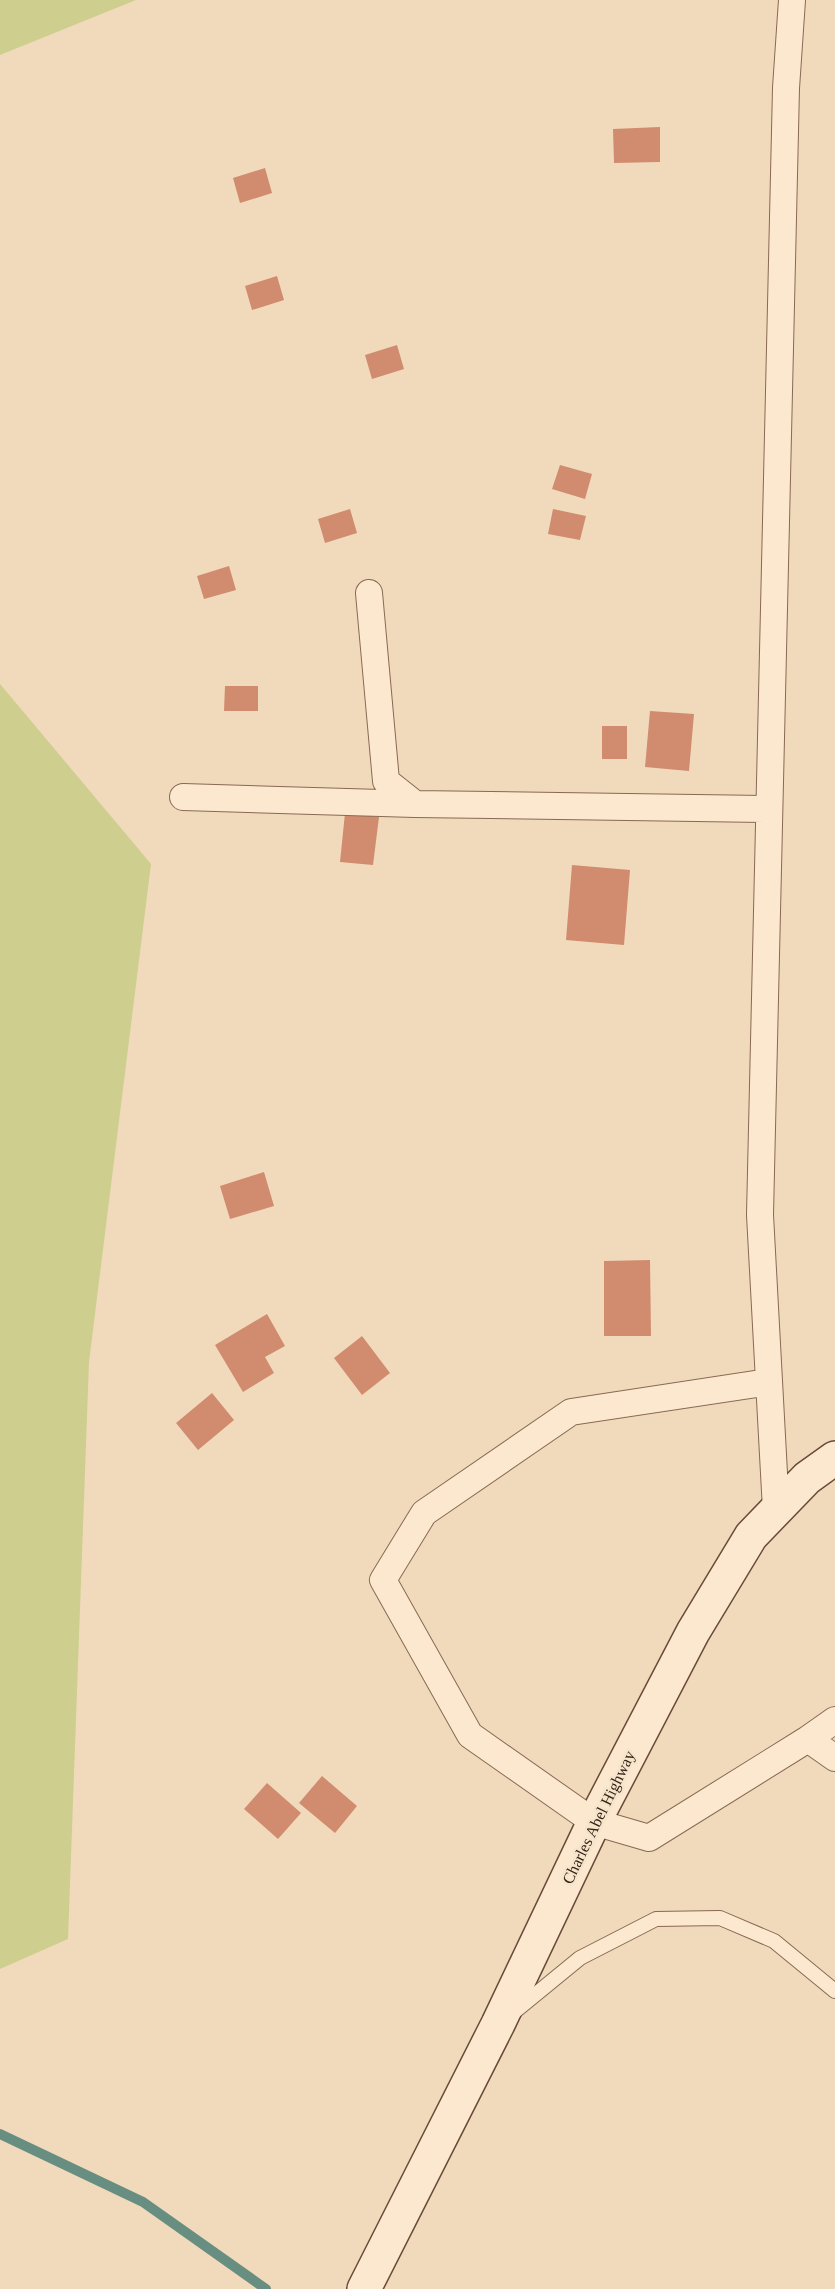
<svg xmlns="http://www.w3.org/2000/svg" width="835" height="2289" font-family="Georgia,serif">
<rect width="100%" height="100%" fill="#f0dabb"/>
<path fill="#cece8f" d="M0,0H136L0,55Z
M0,684L151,864L89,1362L68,1939L0,1969Z"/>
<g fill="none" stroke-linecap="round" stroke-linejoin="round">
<path stroke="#678e80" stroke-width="10" d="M0,2134L143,2202L266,2289"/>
</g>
<path fill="#d18b6e" d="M660,127V162L614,163L613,129Z
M265,168L272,193L240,203L233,178Z
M277,276L284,300L252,310L245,286Z
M397,345L404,369L372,379L365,355Z
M560,465L592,474L585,499L552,489Z
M350,509L357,533L325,543L318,519Z
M553,509L586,516L580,540L548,534Z
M229,566L236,590L204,599L197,576Z
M225,686H258V711H224Z
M650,711L694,714L689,771L645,767Z
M602,726H627V759H602Z
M345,813L379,817L373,865L340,862Z
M572,865L630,870L624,945L566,940Z
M264,1172L274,1206L230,1219L220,1186Z
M650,1260L651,1336H604V1261Z
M267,1314L285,1346L265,1357L274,1373L243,1392L215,1345Z
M362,1336L390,1373L362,1395L334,1358Z
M212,1393L234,1420L198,1450L176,1423Z
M322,1776L357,1806L335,1833L299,1803Z
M267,1783L301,1813L278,1839L244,1809Z"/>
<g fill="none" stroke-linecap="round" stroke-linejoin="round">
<defs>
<path id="lane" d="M514,2012L580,1958L656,1919L720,1918L774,1941L835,1991"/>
<path id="street" d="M369,593L386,781L415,804L769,809
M183,797L415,804
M769,1382L571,1412L424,1513L383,1580L470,1735L594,1822L649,1838L808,1739L835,1758
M776,1510L760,1215L786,88L792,0
M808,1739L835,1720"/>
<path id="secondary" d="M364,2289L498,2024L594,1822L693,1632L751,1536L807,1478L835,1458"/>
</defs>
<use href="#lane" stroke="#886954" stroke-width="16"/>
<use href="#street" stroke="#886954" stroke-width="28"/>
<use href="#secondary" stroke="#694a38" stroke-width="36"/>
<use href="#lane" stroke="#fbe8ce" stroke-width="14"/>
<use href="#street" stroke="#fbe8ce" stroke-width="26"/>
<use href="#secondary" stroke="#fbe8ce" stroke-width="33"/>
</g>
<g text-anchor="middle" stroke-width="5" stroke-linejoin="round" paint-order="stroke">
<g font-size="16" fill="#36241a" stroke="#f7e5cb">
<text transform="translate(598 1817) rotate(-64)" y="6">Charles Abel Highway</text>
</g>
</g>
</svg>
